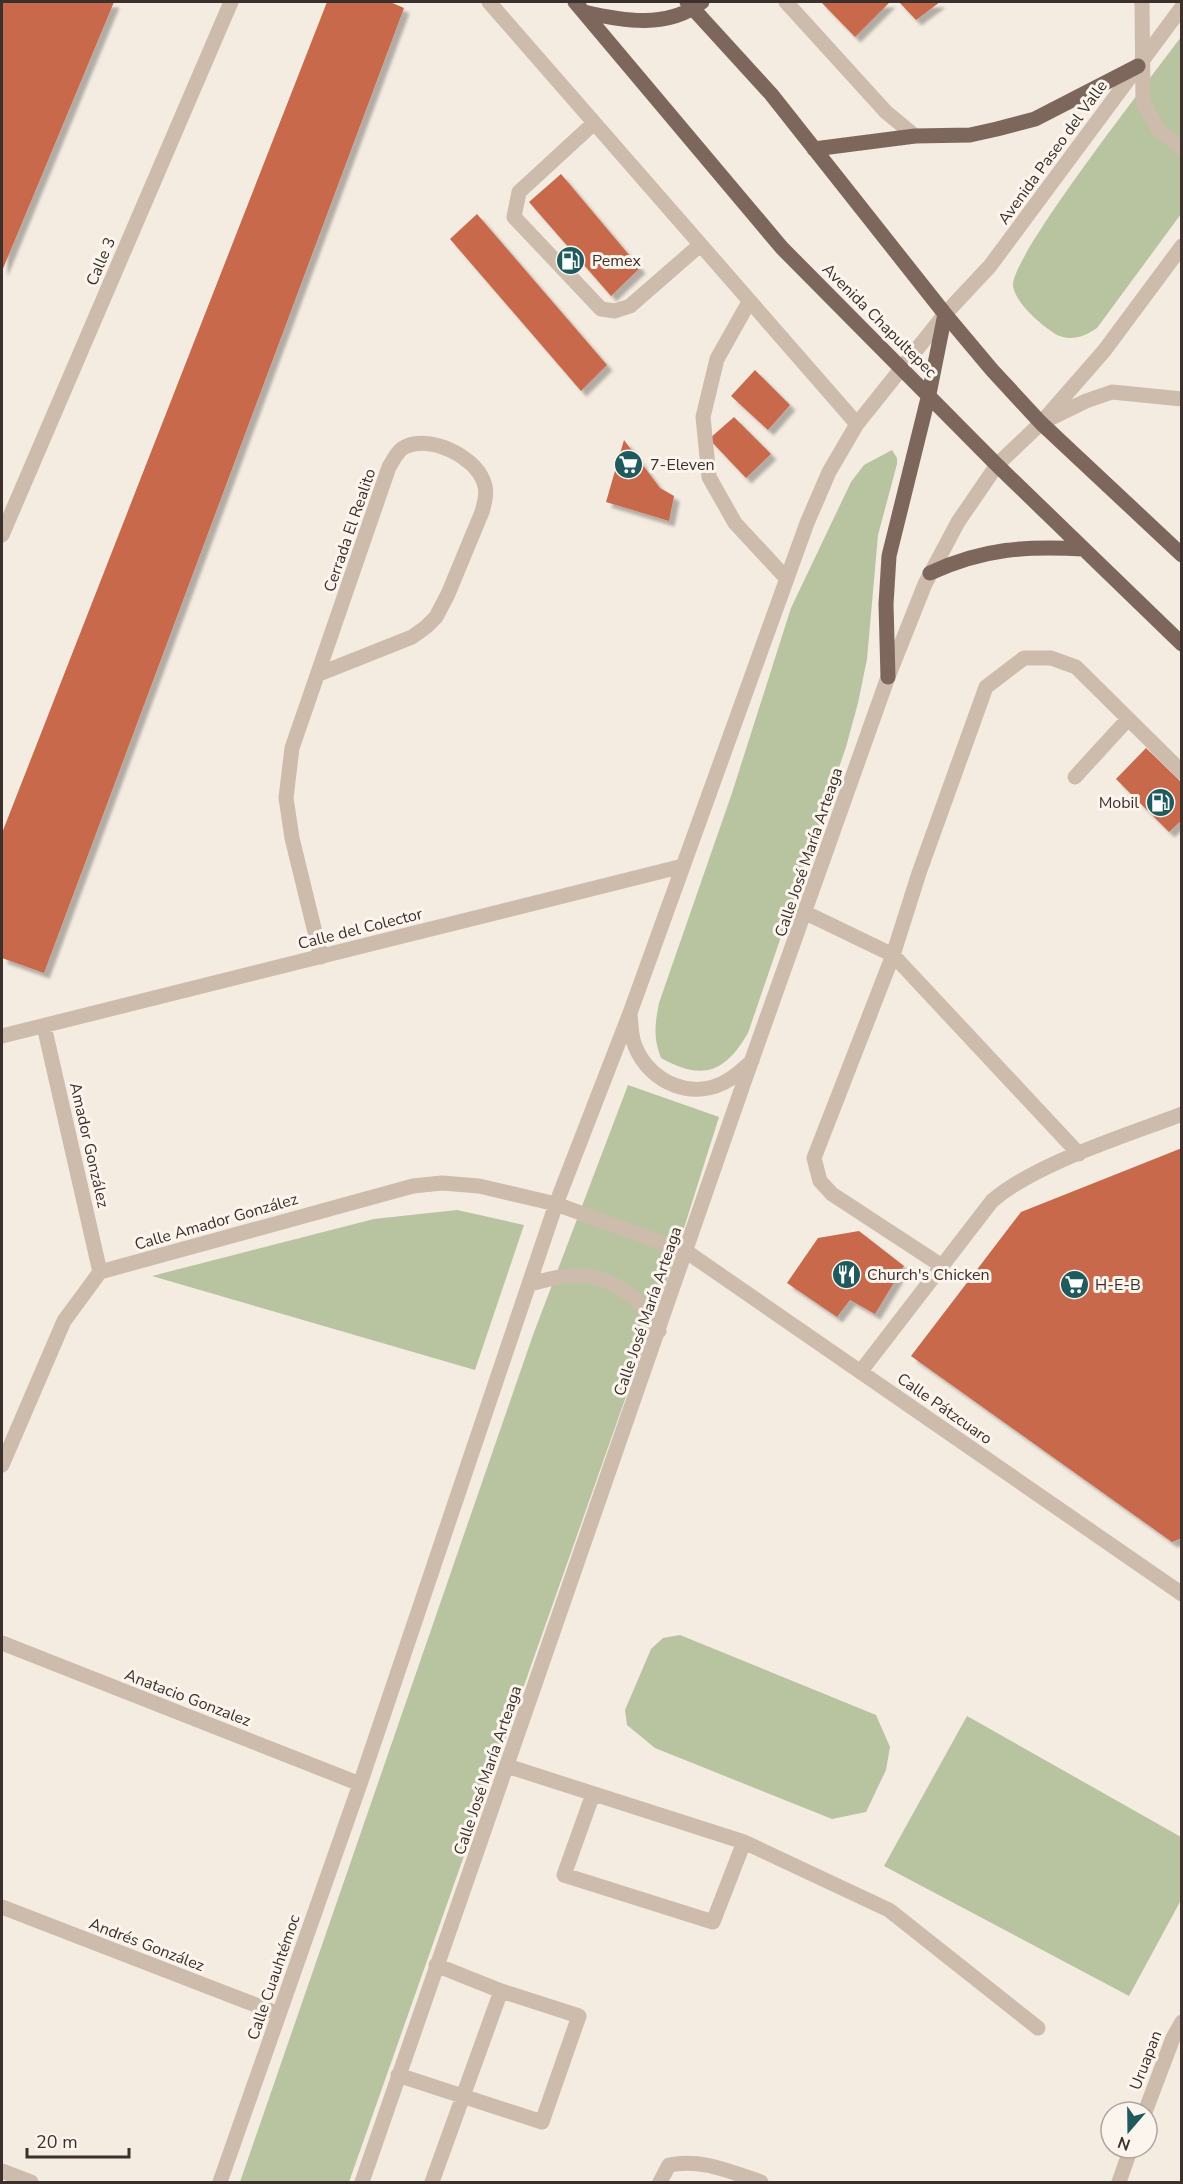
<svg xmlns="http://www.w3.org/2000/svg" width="1183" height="2184" font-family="'Nunito Sans',sans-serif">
<defs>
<filter id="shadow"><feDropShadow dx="5.5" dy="5.5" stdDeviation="1.5" flood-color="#0004"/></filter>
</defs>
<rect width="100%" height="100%" fill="#f4ebe1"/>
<path fill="#b8c4a0" d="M1181,37V214L1097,328C1083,338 1066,343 1051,331C1038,322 1016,303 1013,286C1009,258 1156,71 1181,37Z
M892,450L897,458V464L878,535L867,659L858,703L846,747L748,1033C725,1073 702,1081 661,1058C653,1037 655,1024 659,1003L732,793L791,608L851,482L864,465Z
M628,1085L719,1117L672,1266L349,2182H240L533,1335Z
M457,1210L524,1225L475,1370L152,1276L374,1219Z
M680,1635L876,1715L890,1747L886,1770L866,1812L832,1819L655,1748L627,1725L625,1710L651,1649L663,1638Z
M967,1716L1181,1837V1900L1129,1996L884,1866Z"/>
<path fill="#c8694b" filter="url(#shadow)" d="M2,2H114L2,271Z
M327,2H390L404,8L44,973L2,958V833Z
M821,2H890L855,37Z
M899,2H940L916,20Z
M561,174L640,268L611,296L529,202Z
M477,214L607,365L581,391L450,239Z
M755,370L790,405L768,430L731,396Z
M734,417L771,454L746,478L709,439Z
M624,440L660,488L674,496L669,521L606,502Z
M1146,748L1182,783V820L1169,832L1116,779Z
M1182,1148V1538L1172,1542L911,1356L1021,1212Z
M859,1231L904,1266L875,1314L850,1300L837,1317L787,1283L818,1238Z"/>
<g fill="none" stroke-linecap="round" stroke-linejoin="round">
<path stroke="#cdbbac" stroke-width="15" d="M489,2L857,424
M786,2L886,112L915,136
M1142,2L1143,102L1159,131L1182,148
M594,123L519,192L514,217L601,309L615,311L630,306L700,245
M749,302L717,359L703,417L709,477L735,523L787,579
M1049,419L1086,401L1112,392L1182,399
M2,535L231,2
M319,674L412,637L426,627L436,617L448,594L482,512C485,501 488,491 483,480C473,456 432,436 407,446C398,449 394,459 389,467L292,748L286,798L292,838L321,957
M1075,777L1128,719
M806,913L893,955L1079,1154
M630,1014C631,1024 631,1037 635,1046C650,1084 695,1102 730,1079C738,1074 745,1067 752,1061
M44,1026L100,1272
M2,1036L683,866
M942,1266L832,1194L820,1181L814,1158L893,955L919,873L986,687L1024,658H1051L1076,667L1182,772
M530,1284C542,1281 555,1277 567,1276C608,1272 642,1297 659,1331
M861,1371L992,1201C1036,1163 1125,1136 1182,1114
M2,1465L64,1321L100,1272L413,1186L442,1183L479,1186L556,1204L687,1252L1182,1594
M2,1643L360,1784
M507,1766L744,1842L713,1922L564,1875L593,1794
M744,1842L889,1910L1038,2028
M2,1907L279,2014
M398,2075L542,2122L579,2016L501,1991
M1145,2112L1173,2038L1182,2022
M2,2171L31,2182
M220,2182L360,1784L556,1204L630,1013L807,523L829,472L857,424L945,314L990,266L1182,7
M362,2182L744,1082L888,677L925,584L958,522L997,465L1041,423L1104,351L1182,246
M432,2182L501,1991L436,1965
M660,2182L669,2165C701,2158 731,2172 761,2182
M1119,2182L1131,2148"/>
<path stroke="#7d675c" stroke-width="15" d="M575,2L782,248L997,465L1182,644
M687,2L771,94L945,314L992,370L1041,423L1182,555
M584,12C623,21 668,29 702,2
M814,149L915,136L970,135L997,129L1035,119L1138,66
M930,573C984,548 1026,546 1084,549
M888,677L886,604L889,556L929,394L945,314"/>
</g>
<defs>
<symbol id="fuel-disc" viewBox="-11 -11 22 22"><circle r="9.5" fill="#1f5a5e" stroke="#fbf5ee"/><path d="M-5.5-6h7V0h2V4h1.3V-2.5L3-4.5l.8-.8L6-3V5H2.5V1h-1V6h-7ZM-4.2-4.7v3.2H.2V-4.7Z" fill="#fff"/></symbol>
<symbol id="supermarket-disc" viewBox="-11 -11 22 22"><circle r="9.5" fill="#1f5a5e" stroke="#fbf5ee"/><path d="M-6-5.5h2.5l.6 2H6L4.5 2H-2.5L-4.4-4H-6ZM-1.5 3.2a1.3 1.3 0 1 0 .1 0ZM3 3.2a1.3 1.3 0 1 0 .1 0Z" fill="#fff"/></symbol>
<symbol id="restaurant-disc" viewBox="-11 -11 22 22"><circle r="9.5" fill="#1f5a5e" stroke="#fbf5ee"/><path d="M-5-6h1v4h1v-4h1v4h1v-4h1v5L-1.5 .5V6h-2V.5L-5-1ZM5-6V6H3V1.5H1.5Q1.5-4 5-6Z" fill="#fff"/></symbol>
</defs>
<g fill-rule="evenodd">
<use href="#fuel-disc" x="554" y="244" width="33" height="33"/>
<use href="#supermarket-disc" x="612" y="448" width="33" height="33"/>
<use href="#fuel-disc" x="1144" y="786" width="33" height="33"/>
<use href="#restaurant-disc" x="830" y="1258" width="33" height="33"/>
<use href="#supermarket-disc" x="1058" y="1268" width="33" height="33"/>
</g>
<g text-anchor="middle" stroke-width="6" stroke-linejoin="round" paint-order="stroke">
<g font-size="16" fill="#3b302b" stroke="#fbf5ee">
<text transform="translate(1052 152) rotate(-54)" y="6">Avenida Paseo del Valle</text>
<text transform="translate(100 261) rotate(-67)" y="6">Calle 3</text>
<text transform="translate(880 320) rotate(45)" y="6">Avenida Chapultepec</text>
<text transform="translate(349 530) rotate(-71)" y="6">Cerrada El Realito</text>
<text transform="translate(808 852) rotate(-71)" y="6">Calle José María Arteaga</text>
<text transform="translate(360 928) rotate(-14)" y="6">Calle del Colector</text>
<text transform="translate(90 1145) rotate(77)" y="6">Amador González</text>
<text transform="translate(216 1221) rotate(-16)" y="6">Calle Amador González</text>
<text transform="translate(647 1311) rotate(-71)" y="6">Calle José María Arteaga</text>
<text transform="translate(945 1408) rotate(35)" y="6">Calle Pátzcuaro</text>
<text transform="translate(188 1697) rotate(21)" y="6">Anatacio Gonzalez</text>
<text transform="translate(487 1770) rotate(-71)" y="6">Calle José María Arteaga</text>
<text transform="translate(147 1944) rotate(21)" y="6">Andrés González</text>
<text transform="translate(273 1977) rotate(-71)" y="6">Calle Cuauhtémoc</text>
<text transform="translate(1145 2060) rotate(-69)" y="6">Uruapan</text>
</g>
<g font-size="16" fill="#3b302b" stroke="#fbf5ee" text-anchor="start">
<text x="592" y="266">Pemex</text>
<text x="650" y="470">7-Eleven</text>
<text x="1139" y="808" text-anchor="end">Mobil</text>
<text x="867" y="1280">Church's Chicken</text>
<text x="1095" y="1290">H-E-B</text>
</g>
</g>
<rect width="1183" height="2184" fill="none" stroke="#3b302b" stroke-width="6"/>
<g transform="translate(1129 2130) rotate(200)"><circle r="28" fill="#fbf5ee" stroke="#aea6a0" stroke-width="1.5"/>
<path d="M0-4.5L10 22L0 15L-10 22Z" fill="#1f5a5e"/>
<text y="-9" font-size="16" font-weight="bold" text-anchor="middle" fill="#3b302b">N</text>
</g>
<path d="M27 2148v9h102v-9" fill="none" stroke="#3b302b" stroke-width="3"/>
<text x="36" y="2148" font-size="18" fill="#3b302b" stroke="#fbf5ee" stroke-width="4.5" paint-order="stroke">20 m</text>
</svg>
